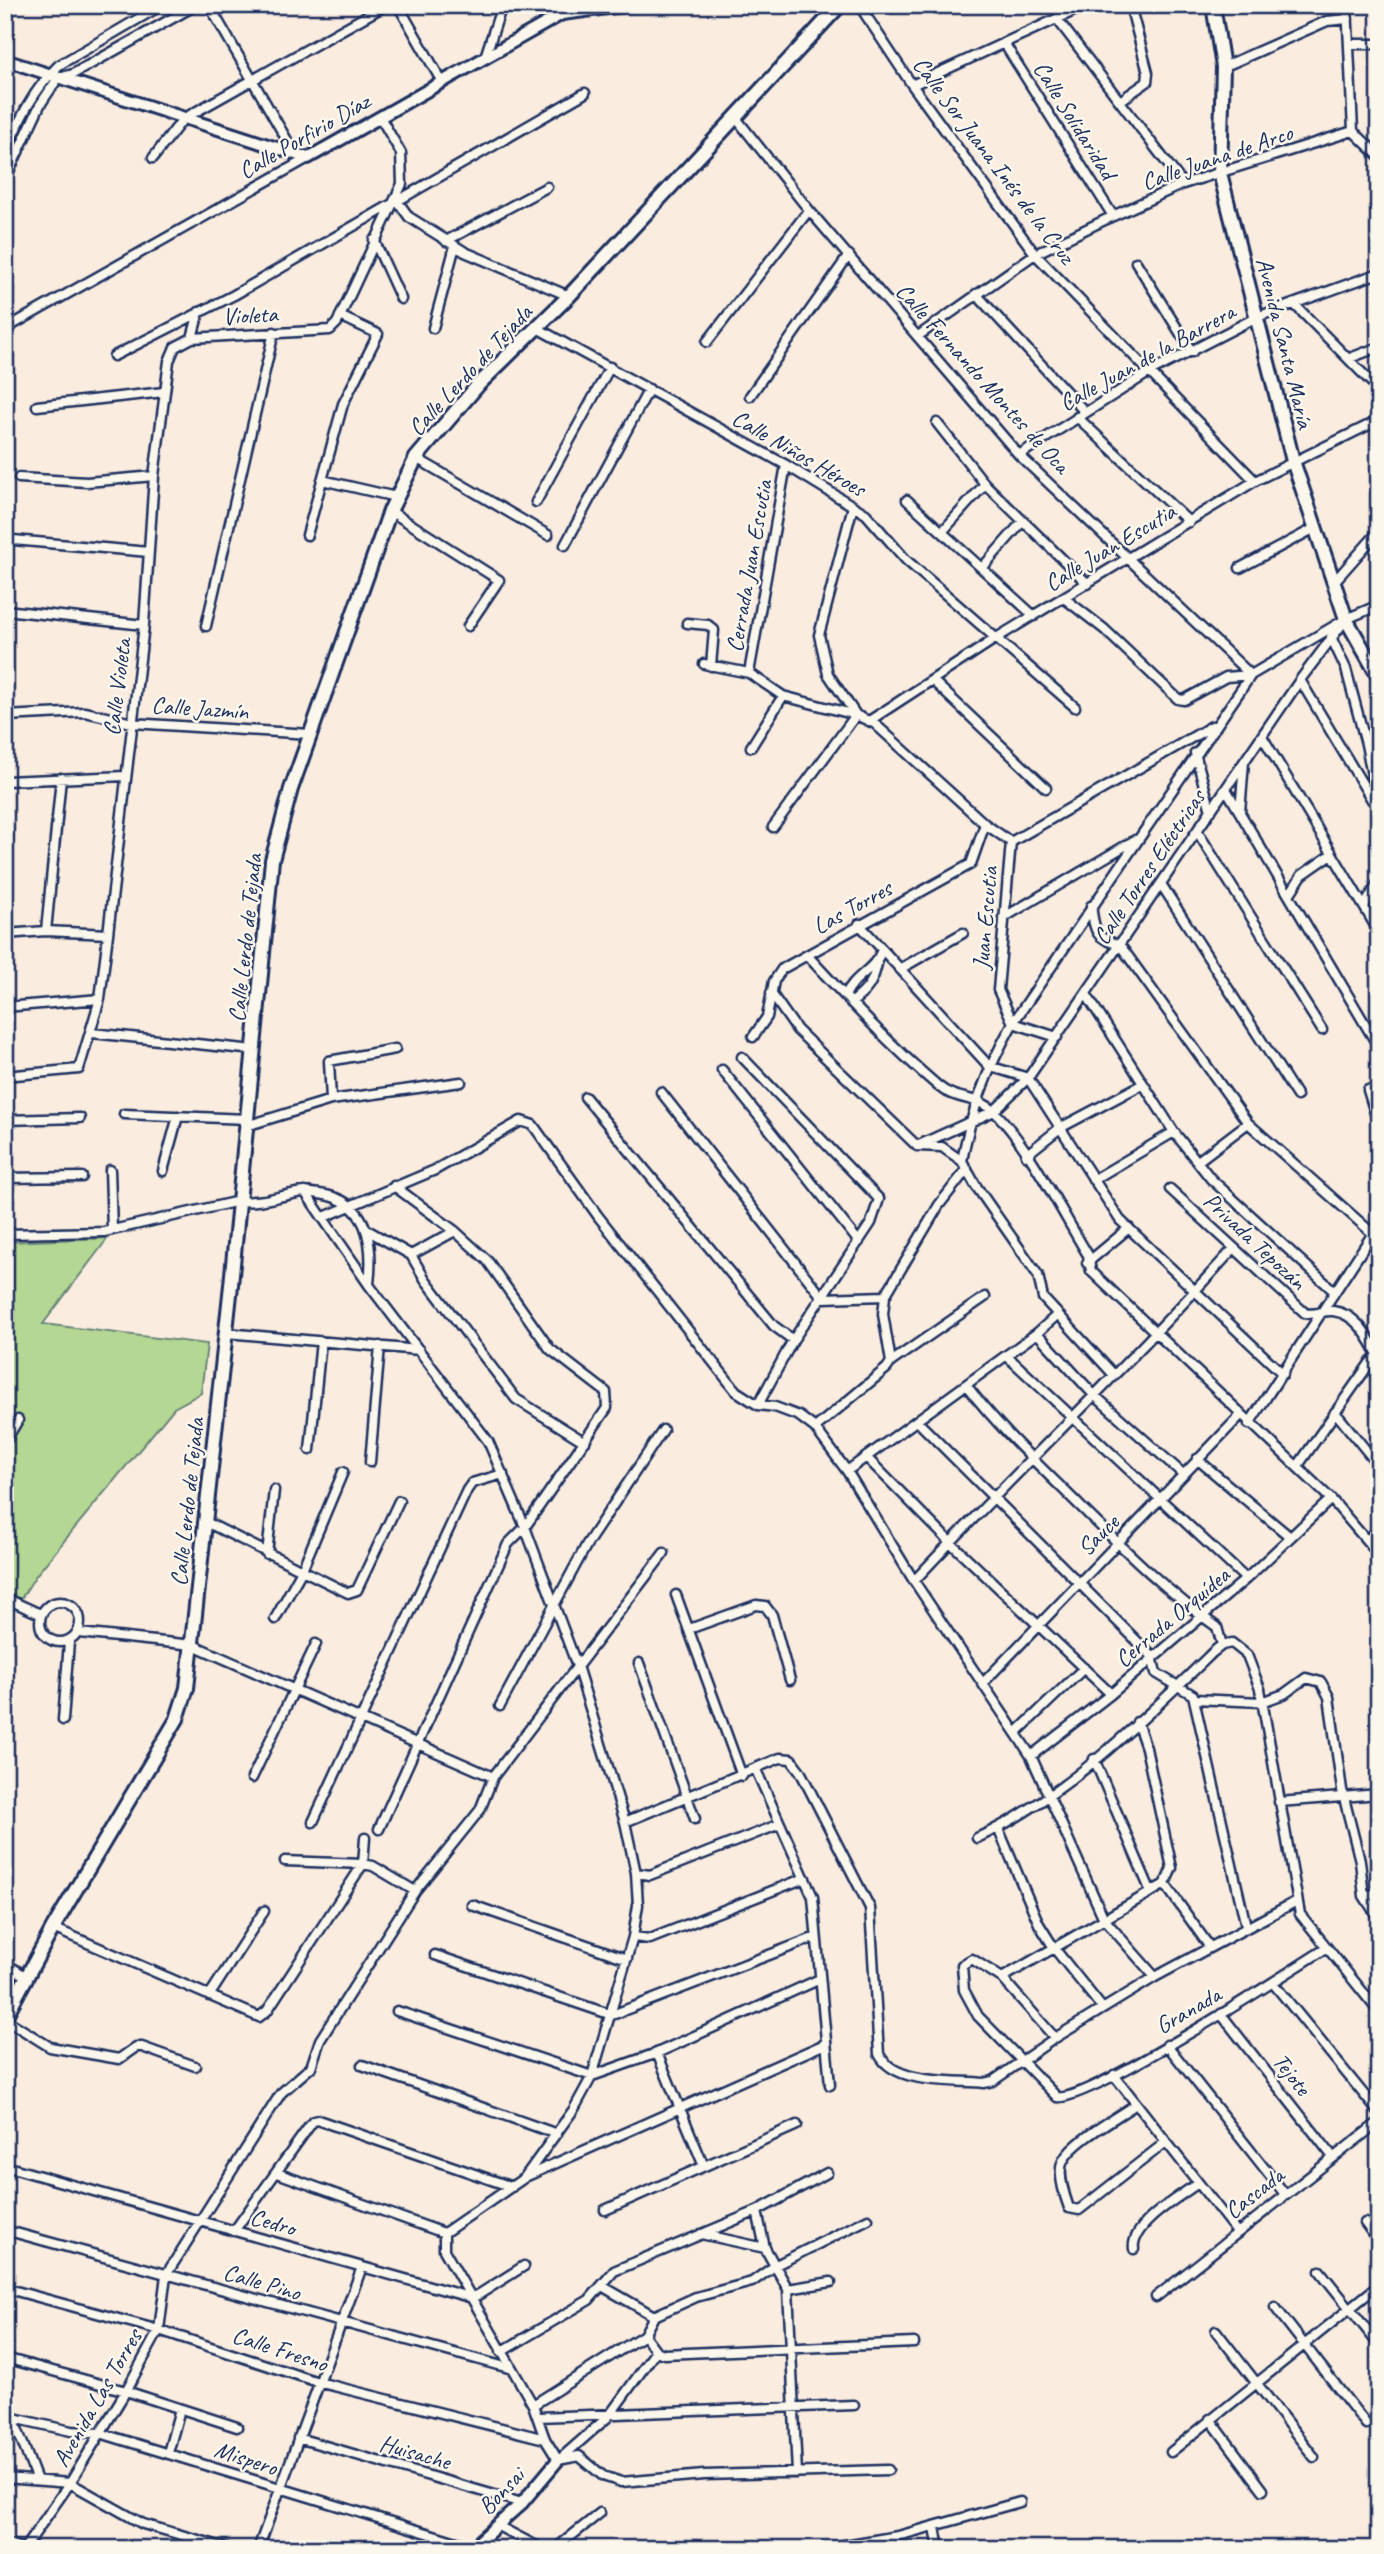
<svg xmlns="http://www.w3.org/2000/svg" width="1384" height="2554" font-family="Caveat,sans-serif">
<rect width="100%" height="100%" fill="#faecdf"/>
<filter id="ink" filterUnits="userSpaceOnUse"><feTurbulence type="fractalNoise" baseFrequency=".0143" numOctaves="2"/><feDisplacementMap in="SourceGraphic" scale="14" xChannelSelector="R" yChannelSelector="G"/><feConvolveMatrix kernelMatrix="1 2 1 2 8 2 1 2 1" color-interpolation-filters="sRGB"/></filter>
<g filter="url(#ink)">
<path fill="#b4d893" stroke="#688478" stroke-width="2" d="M108,1238L43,1324L207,1344L201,1393L174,1408L36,1575L5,1624V1242Z"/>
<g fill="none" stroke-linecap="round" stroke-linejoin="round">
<defs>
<path id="minor" d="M209,5L295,154
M398,5L442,82
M859,5L912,85L1035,254L1255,481
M1347,5L1353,131L1379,156
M1057,19L1183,184
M1004,43L1113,216
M1349,44H1379
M485,57L502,5
M1223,67L1327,21L1348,19
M912,85L1087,5
M1120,101L1147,82L1148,73L1130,5
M736,118L809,210L1019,455L1251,675
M5,152C20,119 33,90 59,65L162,5
M153,158L183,119L386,5
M5,180L40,105L58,78L73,74L196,5
M396,199L409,217L465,252L569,296
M374,240L401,299
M446,241L547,187
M1136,262L1192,352
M976,294L1085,412
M1294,304L1379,390
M433,328L455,246
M537,328L786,465L866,514L906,560L1075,707
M5,329L308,158
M918,336L1035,254L1113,216L1183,184L1353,131
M192,338L199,312
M707,342L809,210
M114,356L234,295L585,93
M1350,358L1379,347
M750,396L849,255
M37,406L164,392
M1077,417L1189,522
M937,423L985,484L1088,584
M1019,455L1148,373L1257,317L1379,273
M416,458L548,535
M19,478L87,482L154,476
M322,480L396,497
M907,500L1034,616
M536,502L610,367
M390,511L499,580L468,626
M942,532L985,484
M307,535L343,404L378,334L340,316
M13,540L149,552
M565,545L649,389
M982,568L1023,521
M1240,568L1315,528
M1333,583L1379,531
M1064,598L1104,629L1178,699L1184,700L1226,677L1251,675L1346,619L1379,605
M5,610L144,625
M687,623L708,625L714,630L711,666
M206,626L274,332
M1331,637L1346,669L1366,744L1379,812
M704,664L749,673L783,696L856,715L875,724L985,824L1011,842L998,990L1013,1023L1057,1037
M749,673L786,465
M932,680L1046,788
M1300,680L1372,800
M5,716L85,712L132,723L310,734
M869,721L998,637L1255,481L1379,420
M1262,736L1379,932
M1366,744L1379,748
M751,747L783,696
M1195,753L1211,811
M5,781L126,776
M1226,789L1375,1041
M1240,812L1244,762
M773,827L856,715L828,674L819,635L853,506
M1197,831L1322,1030
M1011,842L1212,726
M1161,884L1297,1096
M1289,895L1302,875L1332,854
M1091,906C1095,931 1094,938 1120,945L1248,1123L1371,1232
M1364,907L1379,881
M1003,918L1135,840
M859,924L989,1066L1028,1078L1120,1220L1283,1374
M46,931L61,778
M5,934L46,931L108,934
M807,955C848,1000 891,1046 938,1086C955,1101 979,1096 995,1112C1030,1148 1061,1211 1088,1255L1091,1271L1331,1499L1379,1555
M900,969L963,933
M771,993L797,1030L917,1146L942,1147L962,1161L976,1186L1038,1275L1043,1298L1114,1375
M1086,994L1174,1132L1211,1179L1334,1291
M845,996C854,975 874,971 882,950
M851,1003C867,991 873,983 877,964
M5,1007L100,999
M92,1033L254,1050
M753,1037L767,1017L774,981L782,969L971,864L985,824
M742,1057L879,1199L871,1223L793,1340L758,1405
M722,1070L859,1242
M5,1076L79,1069L100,999L108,934L144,625L154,476L169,361L175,347L192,338L330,330L337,323L402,184L401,153L380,117
M1368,1090L1379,1126
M661,1092L823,1298L885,1296
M585,1097L774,1326L793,1340
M331,1100L329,1061L395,1049
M124,1114L247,1119
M5,1120L80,1118
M246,1126L331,1100L461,1082
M917,1146L994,1111L1028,1078L1300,680L1346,619
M1026,1155L1060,1128L1143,1084
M962,1161C971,1110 988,1067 1013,1023L1251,675
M1198,1161L1248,1123
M110,1170L112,1230
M163,1171L178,1116
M5,1178L82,1177
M1093,1180L1174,1132
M1170,1189L1305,1313C1315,1316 1323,1310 1333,1311C1358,1314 1369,1339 1379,1356
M305,1192L369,1285L488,1441L525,1527L577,1666L625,1822L636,1873L638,1905L633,1937L592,2076L574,2109L524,2178L444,2233
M324,1217L435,1170L521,1121L533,1125L598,1216L736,1391L758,1405L775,1407L799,1416L815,1428L847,1471L914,1581L1031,1756L1104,1919L1155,1977
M367,1230L411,1255L425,1279L516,1399L585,1442
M5,1234L104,1232L239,1201C263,1203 275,1197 297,1193C304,1191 312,1193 319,1194C368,1200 374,1242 369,1284
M411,1255L455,1231
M1087,1263L1129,1228
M226,1333L419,1350
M1037,1333L1093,1394L1183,1474
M1007,1356L1246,1579
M891,1362L985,1297
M966,1385C1000,1429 1041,1467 1080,1506C1123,1548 1168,1593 1217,1627L1222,1645
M1335,1412L1379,1466
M917,1421L1152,1656L1156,1673L1193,1695L1246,1926
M1249,1424L1379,1224
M815,1428L887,1368L891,1362L883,1314L885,1296L939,1205L967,1169
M5,1442L18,1420
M310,1450L321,1341
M866,1457L950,1542L1111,1694
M1197,1459L1289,1536
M370,1462L380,1346
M1297,1467L1370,1363L1378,1356
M847,1471L1037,1333L1057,1315
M206,1522L348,1593L357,1590L399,1501
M1367,1540L1379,1529
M267,1554L274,1490
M914,1581C1019,1468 1131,1363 1234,1248
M676,1595L742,1776
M5,1598L40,1614
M40 1622a20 20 0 1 1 40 0a20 20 0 1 1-40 0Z
M275,1619L301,1572L343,1472
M689,1629L756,1605L765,1606L772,1615L790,1680
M79,1633L193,1645L493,1777
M639,1663L695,1819
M983,1683L1240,1416
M1194,1699L1262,1702L1284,1694L1306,1678L1321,1682L1329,1697L1342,1790L1360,1861L1364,1896L1379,1919
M500,1706L587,1544L663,1430
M63,1720L69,1642
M1137,1722L1146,1748L1172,1868L1165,1884L1209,1946
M1016,1733L1084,1668
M1031,1756L1111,1694L1246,1579L1331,1499
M1094,1759L1151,1892
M756,1770L813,1897L830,2085
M252,1778L316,1644
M1279,1802L1379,1794
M313,1822L467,1490L472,1483L503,1474
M625,1822L780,1758L791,1759L800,1771L870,1908L879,2054C894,2085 954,2080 984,2083L993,2081L1055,2038L1155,1977L1295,1902
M998,1828L1039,1924L1054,1948L1103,2009
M379,1829L508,1544L525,1527L607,1408L606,1392L550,1349L487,1260L455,1231L394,1186
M977,1838C1064,1798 1145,1718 1213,1652L1222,1645L1232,1643L1247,1655L1260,1689L1300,1914L1379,2012
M285,1861L363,1864L373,1866L415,1891
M636,1873L650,1875L780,1824
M1165,1884L1002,1978L972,1959L962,1965L964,1990L978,2016L1057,2097C1085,2104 1289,1972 1325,1949
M1364,1896L1379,1893
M472,1905L627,1959
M53,1928L259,2017L267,2011L363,1864L365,1838
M633,1937L650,1939L805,1878
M435,1955L612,2015L816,1937
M5,1963L27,1977
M1002,1978L1055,2038
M1273,1983L1379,2113
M209,1996L264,1911
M397,2011L592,2076L657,2053L820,1979
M1221,2014L1333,2157
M5,2019L50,2047L119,2059L136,2047H142L195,2066
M1167,2045L1284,2193
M657,2053L703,2164
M362,2065L557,2134
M1114,2075L1236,2231
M1136,2104C1118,2117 1073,2141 1063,2161C1057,2172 1065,2197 1069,2208L1079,2210L1166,2142
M5,2166L469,2297L478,2295L524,2266
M277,2173L444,2233
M527,2176L825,2044
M605,2210L797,2125
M757,2211L765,2248L788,2289L831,2282
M1365,2223L1379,2242
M5,2230L509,2368
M234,2231L313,2121L318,2120L512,2187
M444,2233V2250L533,2405L545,2439L558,2460
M701,2234L765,2248
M1134,2249C1130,2225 1179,2197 1198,2183
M1320,2271L1379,2345
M602,2286L654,2316
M5,2288L159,2330L318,2382L545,2439
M788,2289L797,2473
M1156,2297L1379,2122
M1275,2307L1366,2424
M1216,2331L1314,2457
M644,2335L656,2351L664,2354L914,2343
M501,2352L589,2300L614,2271L757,2211L827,2173
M5,2358L126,2391L237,2427
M533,2405L644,2335L654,2316L696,2297L752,2282L776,2265L868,2219
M5,2416L71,2431L100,2433L473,2547
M538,2417L854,2405
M13,2418L36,2478
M1210,2419L1263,2490
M298,2438L522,2503
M1171,2452L1379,2285
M168,2453L180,2409
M560,2459L609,2416L656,2351
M558,2460L579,2456L603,2476L621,2482L704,2475L888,2470
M5,2478L70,2483L143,2524L230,2549
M498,2526L542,2549
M935,2527L939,2549
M5,2543L25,2549
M24,2549L70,2483L126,2391L159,2330L166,2275L281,2093L311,2067L320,2040L415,1891L480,1810L493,1777L664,1553
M258,2549L362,2267
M555,2549L600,2513
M821,2549L898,2536L1020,2502"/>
<path id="tertiary" d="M5,60L308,158L562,14L631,5
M471,2549L522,2503L558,2460"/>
<path id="secondary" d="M1213,5L1223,67L1220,173L1293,461L1346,619L1379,677
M5,2017L53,1928L177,1719L187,1688L231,1285L272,860L291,789L390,511L416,458L479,384L569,296L840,5"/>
</defs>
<use href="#minor" stroke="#1b2f5e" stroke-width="13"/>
<use href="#tertiary" stroke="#1b2f5e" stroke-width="16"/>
<use href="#secondary" stroke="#1b2f5e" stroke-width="18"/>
<use href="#minor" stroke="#fbf7ec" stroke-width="8"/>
<use href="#tertiary" stroke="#fbf7ec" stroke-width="10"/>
<use href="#secondary" stroke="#fbf7ec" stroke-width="12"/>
</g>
</g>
<g text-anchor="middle" stroke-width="5" stroke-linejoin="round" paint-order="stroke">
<g font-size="24" fill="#1b2f5e" stroke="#fbf7ec">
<text transform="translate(1075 120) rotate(58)" y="8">Calle Solidaridad</text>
<text transform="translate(304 136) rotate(-30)" y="8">Calle Porfirio Díaz</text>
<text transform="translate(1217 157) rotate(-19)" y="8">Calle Juana de Arco</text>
<text transform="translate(994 160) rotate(53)" y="8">Calle Sor Juana Inés de la Cruz</text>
<text transform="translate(250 315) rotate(-3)" y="8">Violeta</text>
<text transform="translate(1285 343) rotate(76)" y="8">Avenida Santa María</text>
<text transform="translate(1147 357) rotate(-29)" y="8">Calle Juan de la Barrera</text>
<text transform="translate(470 370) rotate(-47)" y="8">Calle Lerdo de Tejada</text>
<text transform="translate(983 378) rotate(48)" y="8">Calle Fernando Montes de Oca</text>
<text transform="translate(799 453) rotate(30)" y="8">Calle Niños Héroes</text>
<text transform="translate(1110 547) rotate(-31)" y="8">Calle Juan Escutia</text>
<text transform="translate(749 566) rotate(-80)" y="8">Cerrada Juan Escutia</text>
<text transform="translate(117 687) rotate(-83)" y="8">Calle Violeta</text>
<text transform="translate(200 708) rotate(4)" y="8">Calle Jazmín</text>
<text transform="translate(1149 867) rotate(-56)" y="8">Calle Torres Eléctricas</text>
<text transform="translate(852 907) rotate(-29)" y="8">Las Torres</text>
<text transform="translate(985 918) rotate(-85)" y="8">Juan Escutia</text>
<text transform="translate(245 938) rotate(-84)" y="8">Calle Lerdo de Tejada</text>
<text transform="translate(1255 1241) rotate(43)" y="8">Privada Tepozán</text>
<text transform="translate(187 1502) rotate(-84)" y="8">Calle Lerdo de Tejada</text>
<text transform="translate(1098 1535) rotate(-45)" y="8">Sauce</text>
<text transform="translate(1172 1617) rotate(-40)" y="8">Cerrada Orquídea</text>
<text transform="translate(1188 2010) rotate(-30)" y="8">Granada</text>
<text transform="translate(1292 2074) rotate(52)" y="8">Tejote</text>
<text transform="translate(1254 2193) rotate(-38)" y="8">Cascada</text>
<text transform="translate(273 2222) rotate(16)" y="8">Cedro</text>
<text transform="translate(262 2282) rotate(16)" y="8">Calle Pino</text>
<text transform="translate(280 2349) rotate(18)" y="8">Calle Fresno</text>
<text transform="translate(97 2398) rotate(-60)" y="8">Avenida Las Torres</text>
<text transform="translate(415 2452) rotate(16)" y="8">Huisache</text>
<text transform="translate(246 2458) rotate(18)" y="8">Mispero</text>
<text transform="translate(501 2491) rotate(-46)" y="8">Bonsai</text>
</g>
</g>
<rect width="1384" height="2554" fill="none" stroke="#fbf7ec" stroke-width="28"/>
<rect x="14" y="14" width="1356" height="2526" fill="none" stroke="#1b2f5e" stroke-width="2.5" filter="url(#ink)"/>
</svg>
